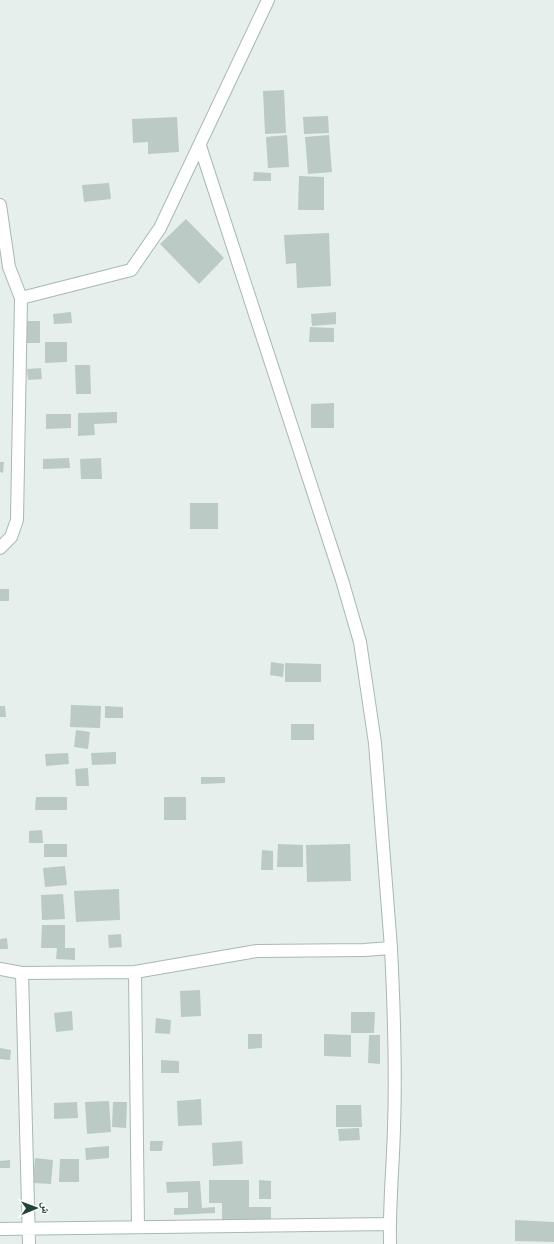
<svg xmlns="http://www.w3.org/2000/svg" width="554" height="1244" font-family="Cabin,'Noto Naskh Arabic',sans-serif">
<rect width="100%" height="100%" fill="#e6efeb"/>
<path fill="#bbcac4" d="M284,90L286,133L265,134L263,91Z
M328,116L329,133L304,134L303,117Z
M177,117L179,152L148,154V142L133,143L132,119Z
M287,135L289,167L268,168L266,137Z
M329,135L332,172L308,174L305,137Z
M254,172L271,173V181H253Z
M299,176L324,177V210H298Z
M109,183L111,199L84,202L82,185Z
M186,219L224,258L199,284L160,244Z
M329,233L331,286L297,288L296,263L286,264L284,235Z
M71,312L72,323L54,324L53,314Z
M336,312V324L312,326L311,314Z
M26,321H40V343H26Z
M310,327L334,328V342H309Z
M45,342H67V362L45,363Z
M75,365H90L91,394H76Z
M41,368L42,379L28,380L27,369Z
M334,403V428H311V404Z
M117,412V423L94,424L95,435L78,436V413Z
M46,414H71V428L46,429Z
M69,458L70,468L43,469V459Z
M101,458L102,479H81L80,459Z
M0,462H4L3,473L0,472Z
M190,503H218V529H190Z
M0,589H9V601H0Z
M271,662L284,664L283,677L270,675Z
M285,663L321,664V682H285Z
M71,705L101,706L100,728L70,727Z
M0,706H5L6,717H0Z
M105,706L123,707V718H105Z
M291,724H314V740H291Z
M76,730L90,732L88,749L74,747Z
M116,752V764L92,765L91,753Z
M68,753L69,764L46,766L45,754Z
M88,768L89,786H76L75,769Z
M201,777H225V783L201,784Z
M36,797H67V810H35Z
M164,797H186V820H164Z
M42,830L43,843H29V831Z
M44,844H67V857H44Z
M278,844L303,845V867H277Z
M350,844L351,881L307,882L306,845Z
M262,850L273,851V870H261Z
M65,866L67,885L45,887L43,868Z
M119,889L120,920L76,922L74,891Z
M63,894L65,919L42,920L41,895Z
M42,925H65V948H75V960L56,959L57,948H41Z
M121,934L122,947L109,948L108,935Z
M7,938L8,949H0V939Z
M200,990L201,1016L181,1017L180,991Z
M72,1011L73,1030L56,1032L54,1013Z
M351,1012H375L374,1033H351Z
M156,1018L171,1020L170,1034L155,1033Z
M248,1034H262V1048L248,1049Z
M324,1034L351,1035V1057L324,1056Z
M369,1035H380V1064L368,1063Z
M0,1048L11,1050L10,1060L0,1059Z
M161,1060L179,1061V1073H161Z
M201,1099L202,1125L178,1126L177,1101Z
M109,1101L111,1132L87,1134L85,1102Z
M77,1102L78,1118L54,1119V1103Z
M113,1102H127L126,1128L112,1127Z
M336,1105H361L362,1127H336Z
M359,1128L360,1140L339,1141L338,1129Z
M150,1141H163L162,1151H150Z
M242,1141L243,1164L213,1166L212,1143Z
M109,1146V1158L86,1160L85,1148Z
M35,1158L53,1160L51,1184L33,1183Z
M60,1159H79V1182H59Z
M10,1160V1168H0V1161Z
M209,1180H249V1207H271V1219H251V1222H222V1203H209Z
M259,1180L271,1181V1199H259Z
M200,1181L202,1208L215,1207V1213L174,1215V1208H188V1192L167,1193L166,1182Z
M515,1220L554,1222V1242L515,1241Z"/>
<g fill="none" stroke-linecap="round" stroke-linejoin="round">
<defs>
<path id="street" d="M200,146L342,580L360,642L375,743L391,948
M0,205L9,267L21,298L17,520L11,537L0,548
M21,298L131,270L160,228L268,0
M0,969L22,973L135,972L257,951L364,950L391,948C394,1008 396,1068 394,1128C393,1167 389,1205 390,1244
M135,972L138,1227
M22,973L29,1244
M0,1229L389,1224"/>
</defs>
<use href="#street" stroke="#a8b8b2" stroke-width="14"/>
<use href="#street" stroke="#fff" stroke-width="12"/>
</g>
<g transform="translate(36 1208) rotate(89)" stroke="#f7fbf9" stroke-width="3" paint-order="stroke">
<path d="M0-3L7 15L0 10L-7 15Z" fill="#24423a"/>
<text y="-6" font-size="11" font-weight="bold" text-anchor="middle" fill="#24423a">ش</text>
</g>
</svg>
